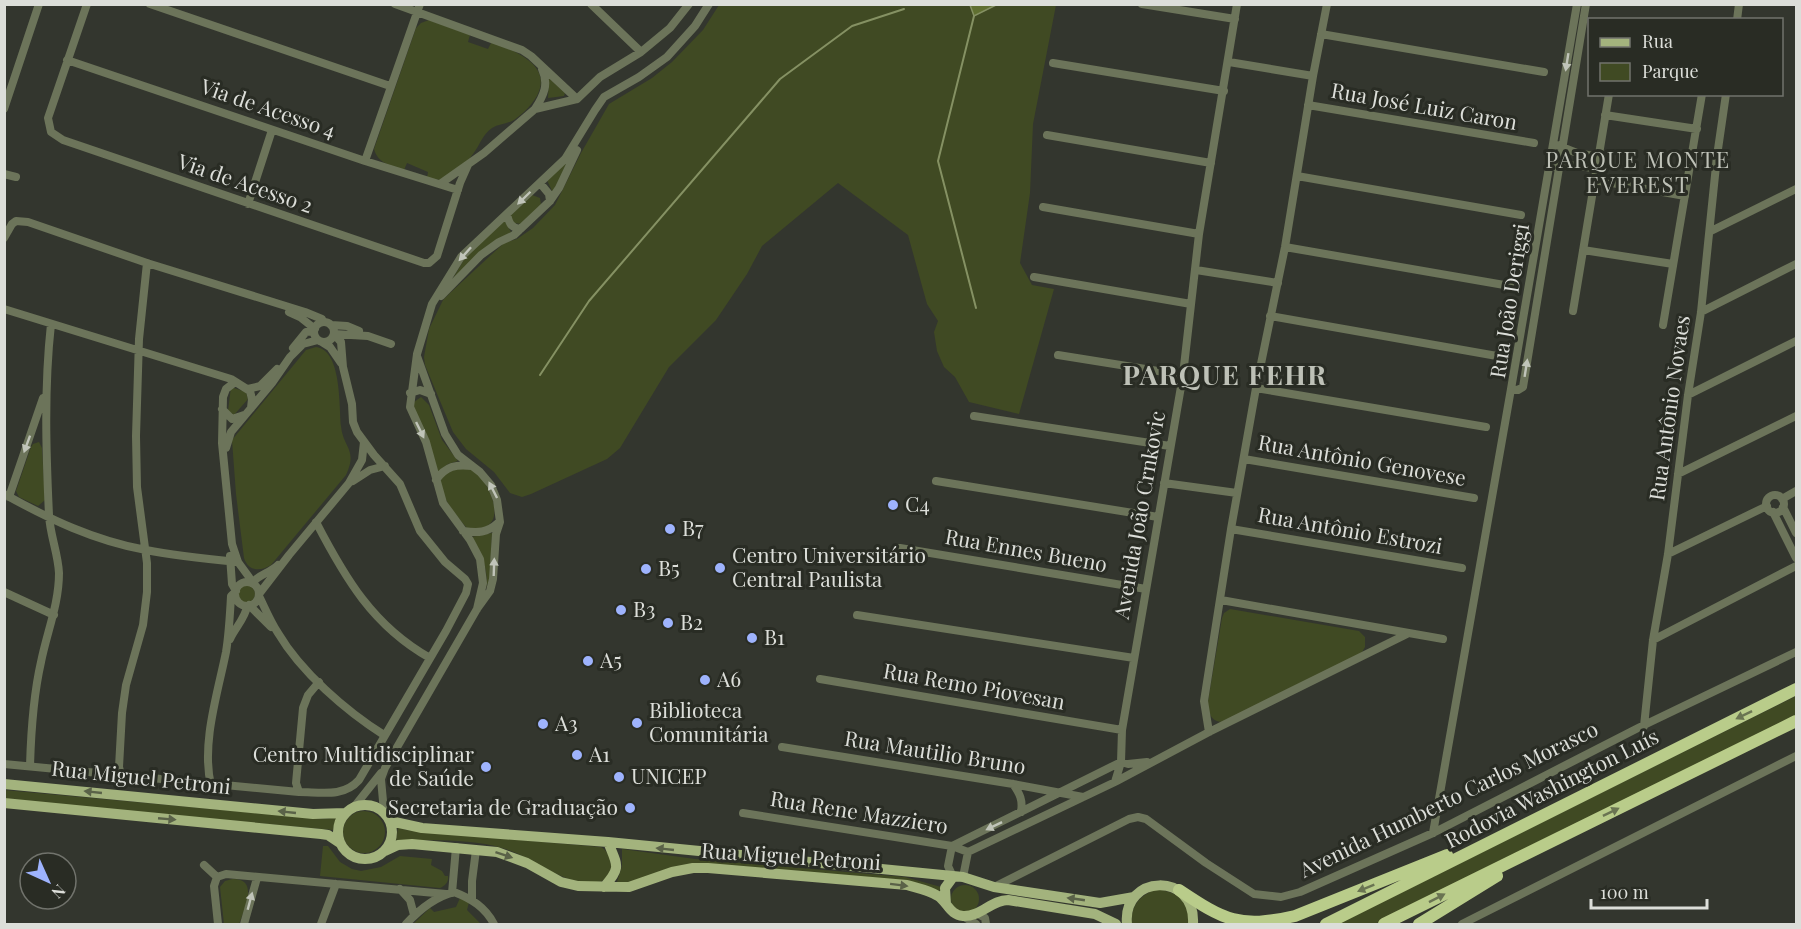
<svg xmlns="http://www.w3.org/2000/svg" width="1801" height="929" font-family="'Playfair Display',serif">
<rect width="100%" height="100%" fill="#33362e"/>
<path fill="#404a23" d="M719,5H1056L1033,124L1030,193L1020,263L1032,285L1054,289L1019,414L969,402L955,377L944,367L937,351L934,332L938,321L927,304L908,235L838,183L762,246L747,274L716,320L669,367L620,448L607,459L531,494L522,497L510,493L494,472L466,449L453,432L425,365L424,357L429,329L443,300L450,293L504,243L517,239L533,228L555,205L581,153L609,104L652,78L672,62L703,30Z
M429,20L470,35L468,42L488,49L491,43H495C505,48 519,52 528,60C555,80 534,106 514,120C507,124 499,124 492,128C482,135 480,145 473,154C466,165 450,173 440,180L427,178L428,172L407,163L404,170C391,165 378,164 374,149L416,28L421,23Z
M549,78L565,93L564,96L548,98Z
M568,160L554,191H552L547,180Z
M532,195L540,198L541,205L521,224L514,223L510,216Z
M504,219L511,232L452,280L466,256Z
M316,347C342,350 339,407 341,426C343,448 358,449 346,475L271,565C260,572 248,571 244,558L236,494L232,440L306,350Z
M231,387L246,392L248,399L234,415L228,411Z
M421,397L429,405L442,440L458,461L448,464L438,472L413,408L414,402Z
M39,442L42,448L45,500L38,506L19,497L16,491L31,447L33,444Z
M456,469C460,469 466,468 470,469C486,475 507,518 485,527C480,530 472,528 467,528C459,519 433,489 443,476C446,473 452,471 456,469Z
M492,533L490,578L486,588C489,568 481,554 471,537Z
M237 594a9 9 0 1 1 18 0a9 9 0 1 1-18 0Z
M1230,609L1359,631L1365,637V647L1361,654L1223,722C1213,722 1210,716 1207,707L1222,618L1224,613Z
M1796,696V716L1375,924H1337Z
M4,790L321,819L336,818V820L333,830L5,800Z
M343 832a21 21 0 1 1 42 0a21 21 0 1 1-42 0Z
M398,827L406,830L601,847C614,854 616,880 597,882C563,887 533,856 502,848C471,839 429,840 396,841Z
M323,846H328L340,862L352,869L361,871L381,867L400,856L432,859L431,865L442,871L445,876H448C449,882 445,886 440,888L320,876Z
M622,849L695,859L905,877L941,887L939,892L734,866L626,883L617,882L622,866Z
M232,879C260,878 244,910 239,924H224L220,887L225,881Z
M951 899a14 14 0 1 1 28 0a14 14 0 1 1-28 0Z
M1157,889C1182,894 1187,900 1190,924H1132C1130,906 1140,895 1157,889Z
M460,898L469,902L467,910L481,924H413L430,908L434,912L456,907Z"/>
<path fill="#607031" stroke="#859163" stroke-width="1.5" d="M970,5H996L974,16Z"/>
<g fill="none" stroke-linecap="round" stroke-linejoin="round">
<path stroke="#859163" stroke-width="2" d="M974,16L938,161L976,308
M540,375L589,301L780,79L852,26L904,9"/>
<path stroke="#6c745a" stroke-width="8" d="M87,4L48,118L51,132L63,140L424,263H429L437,256L460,183L468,165
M150,4L390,86
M395,4L522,50L531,56L577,99
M591,4L641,52
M1142,4L1235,19
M1577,4L1511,389L1518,390L1523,387L1586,4
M1737,20L1739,4
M1321,34L1544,72
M67,60L365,161L458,190
M1229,62L1313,76
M1053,63L1224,91
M1308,105L1534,143
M4,109L39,4
M535,109C544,95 549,84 542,69
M1605,115L1697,129
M1047,135L1211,163
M1557,145L1577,153L1599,157
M365,161L420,4
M1553,167L1576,165L1597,169
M4,174L16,177
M1297,176L1521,215
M1595,180L1685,196
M540,183L549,194L550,201
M440,184L484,153L535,109L577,99L600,77L641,52L670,28L689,4
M248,204L272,130
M1043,207L1199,234
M507,214C509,223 511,228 520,229
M1711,231L1796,189
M4,238L12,224L16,221L28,222L147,263L305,312L322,319L323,322
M1285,247L1510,286
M1583,250L1673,264
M1196,270L1278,283
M1034,277L1191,304
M441,296L481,255L499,242L514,235L550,201L559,188L577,150
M4,309L231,379L250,391L252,399L251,408
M1573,311L1609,94
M289,312L300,317L315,329
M1701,312L1796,264
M1270,316L1497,356
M314 332a10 10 0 1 1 20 0a10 10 0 1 1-20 0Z
M331,325L347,326L359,331
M1663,325L1702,94
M334,334L368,336L391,344
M322,342L330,347L341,363
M293,348L306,332L314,331
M1058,355L1183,375
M235,382L226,389L223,397L222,443L232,544L238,562L249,577L251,583
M1256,388L1486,427
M248,389L260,386L277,369
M410,393L420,390L431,394
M1688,395L1796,341
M222,409L232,419L244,415
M974,416L1170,446
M226,448L231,432L272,383L290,357L303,344L318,340
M1244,459L1474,498
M1678,474L1796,416
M436,480C446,466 456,464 472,466
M353,481L370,470L385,466
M936,481L1158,517
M1164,483L1237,493
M4,494C49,519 95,541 146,550C176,556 207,559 238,562
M1766 504a9 9 0 1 1 18 0a9 9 0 1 1-18 0Z
M9,497L43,398
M1782,499L1796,491
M1783,507L1796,533
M1773,512L1796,558
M316,522C345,578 373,626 430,658
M1231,529L1462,568
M463,531C478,533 487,533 498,523
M900,548L1146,589
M1668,554L1767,506
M230,556L232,584L236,591
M235 594a12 12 0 1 1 24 0a12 12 0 1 1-24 0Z
M252,583C258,575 270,573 278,565
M4,592L54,615
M259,594L289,555L349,483L362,460L364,442
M259,596C265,608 270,621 278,633C301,672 346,711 384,735
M1221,600L1443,639
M249,605L271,627
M477,609L483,583L480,559L470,540L443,503L426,442L410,407L417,354L432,304L461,257L565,159L595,110L604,97L639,77L667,57L695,26L709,4
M857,615L1134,658
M230,639C235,628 246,617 247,606
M1653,640L1796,566
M820,679L1122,730
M1644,726L1653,640L1668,554L1688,395L1701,312L1717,156L1726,94
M1209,732L1204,701L1231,529L1256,388L1285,247L1313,76L1327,4
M782,747L1013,784L1083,797
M4,764L299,792C320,792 343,798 359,780L446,631L466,593L468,584L465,579L445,562L420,531L400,484L374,455L357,432L353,422L352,404L343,367L341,342L334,334
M30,766C31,731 33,697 41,662C47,632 59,604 59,573C58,553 50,535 49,515C46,451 44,388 51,324
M121,775L119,767L122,713L126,685L143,625L147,592V563L137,487L136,436L139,339L147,263
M1115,782L1121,762L1122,730L1183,375L1199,234L1237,4
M1013,784C1020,794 1023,800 1021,812
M211,785C201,744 218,692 226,652C229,634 230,615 231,596L235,592
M299,792L296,783L303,708L308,695L319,682
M354,807L381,773
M384,812L381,779L385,768L477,609L490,591L493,579L496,534L500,522L497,500L491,485L480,472L458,455L445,434L417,356
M743,813L952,846L968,852
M1433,833L1511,389
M968,852L1115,782L1209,732L1407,634
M204,865L217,877L226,874L446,894
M217,877L214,886L218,924
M953,877L948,866L952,846L1121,762L1128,764L1147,762
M963,877L968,852
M994,887L1129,819L1138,817L1146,819L1206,863L1254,894L1281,897L1300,892L1433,833L1640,727L1796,652
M400,889L410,900L414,915
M452,893L456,847
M472,899V881L476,850
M977,913L985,918L986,924
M963,916L976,924
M244,924L257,878
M321,924L336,884
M406,924C419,910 434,897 454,892C472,899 485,907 494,924
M1462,924L1796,756"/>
<path stroke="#a3b37d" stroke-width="10" d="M4,784L313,814L345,813
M4,803L321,834L328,835L340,843
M338 832a27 27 0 1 1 54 0a27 27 0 1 1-54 0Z
M390,821L422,828L608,842L963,877L994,887L1100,903L1134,897
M385,851L398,845L412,844L497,852L527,863L561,882L578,886L629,887L672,872L693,868H708L907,885C917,888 929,890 938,896C948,903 950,915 963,916C980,917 992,900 1008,900L1095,914L1116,924
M604,887C622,867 617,865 608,842
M946,904L945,888L953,877
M1127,924C1122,874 1196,871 1193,924"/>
<path stroke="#b9cc8a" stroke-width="12" d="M1179,890C1224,920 1239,929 1295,916L1447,855
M1326,924L1796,689
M1384,924L1796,721
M1419,924L1497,876"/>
</g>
<defs><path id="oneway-solid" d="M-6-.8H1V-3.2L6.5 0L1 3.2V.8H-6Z" transform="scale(1.5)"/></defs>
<g fill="#c0c4b9">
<use href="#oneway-solid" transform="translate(1567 62) rotate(99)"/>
<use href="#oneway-solid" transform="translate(524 198) rotate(136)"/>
<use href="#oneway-solid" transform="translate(465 254) rotate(132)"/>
<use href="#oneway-solid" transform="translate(1526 368) rotate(-81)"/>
<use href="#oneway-solid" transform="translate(420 430) rotate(64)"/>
<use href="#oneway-solid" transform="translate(27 444) rotate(110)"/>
<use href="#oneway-solid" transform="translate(493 490) rotate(-117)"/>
<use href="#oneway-solid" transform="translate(494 567) rotate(-88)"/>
<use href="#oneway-solid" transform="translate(994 826) rotate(154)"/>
<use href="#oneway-solid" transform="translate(250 901) rotate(-75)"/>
</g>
<g fill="#6a7452">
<use href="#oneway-solid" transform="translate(1744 715) rotate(154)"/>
<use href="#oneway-solid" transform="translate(1611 812) rotate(-26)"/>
<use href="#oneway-solid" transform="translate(1366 888) rotate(158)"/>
<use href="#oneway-solid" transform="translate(1437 898) rotate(-27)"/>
</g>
<g fill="#5a6248">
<use href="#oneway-solid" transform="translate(93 792) rotate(-174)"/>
<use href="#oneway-solid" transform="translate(287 812) rotate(-174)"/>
<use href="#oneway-solid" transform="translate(167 819) rotate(5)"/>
<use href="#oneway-solid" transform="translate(665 849) rotate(-174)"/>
<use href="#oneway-solid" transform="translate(504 855) rotate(18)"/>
<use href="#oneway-solid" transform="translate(899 885) rotate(7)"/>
<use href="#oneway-solid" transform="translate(1076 899) rotate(-172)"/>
</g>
<g fill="#9eb3fd" stroke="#292c24" stroke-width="2">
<circle cx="893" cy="505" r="6"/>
<circle cx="670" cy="529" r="6"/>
<circle cx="720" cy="568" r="6"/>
<circle cx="646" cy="569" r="6"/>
<circle cx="621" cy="610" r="6"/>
<circle cx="668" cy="623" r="6"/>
<circle cx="752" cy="638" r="6"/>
<circle cx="588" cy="661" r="6"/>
<circle cx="705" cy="680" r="6"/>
<circle cx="637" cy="723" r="6"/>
<circle cx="543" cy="724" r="6"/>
<circle cx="577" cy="755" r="6"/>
<circle cx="486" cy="767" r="6"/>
<circle cx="619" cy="777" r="6"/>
<circle cx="630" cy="808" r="6"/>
</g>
<g text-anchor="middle" stroke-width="6" stroke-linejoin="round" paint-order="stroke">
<g font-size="21" fill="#dcded9" stroke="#292c24">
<text transform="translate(1424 107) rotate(10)" y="7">Rua José Luiz Caron</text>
<text transform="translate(268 109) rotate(19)" y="7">Via de Acesso 4</text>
<text transform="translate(245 184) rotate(19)" y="7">Via de Acesso 2</text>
<text transform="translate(1510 301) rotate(-81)" y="7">Rua João Deriggi</text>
<text transform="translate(1670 408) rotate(-82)" y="7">Rua Antônio Novaes</text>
<text transform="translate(1362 461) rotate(10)" y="7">Rua Antônio Genovese</text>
<text transform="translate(1140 515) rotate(-80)" y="7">Avenida João Crnkovic</text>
<text transform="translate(1350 531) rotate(10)" y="7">Rua Antônio Estrozi</text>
<text transform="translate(1026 551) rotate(10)" y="7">Rua Ennes Bueno</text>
<text transform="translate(974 687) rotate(10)" y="7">Rua Remo Piovesan</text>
<text transform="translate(935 753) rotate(9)" y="7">Rua Mautilio Bruno</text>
<text transform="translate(141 778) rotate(6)" y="7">Rua Miguel Petroni</text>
<text transform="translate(1552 789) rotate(-27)" y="7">Rodovia Washington Luís</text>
<text transform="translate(1449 800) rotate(-26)" y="7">Avenida Humberto Carlos Morasco</text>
<text transform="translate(859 813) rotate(9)" y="7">Rua Rene Mazziero</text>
<text transform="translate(791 857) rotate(4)" y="7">Rua Miguel Petroni</text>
</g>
<g font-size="21" fill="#dcded9" stroke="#292c24" text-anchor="start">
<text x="905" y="512">C4</text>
<text x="682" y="536">B7</text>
<text x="732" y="563">Centro Universitário<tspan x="732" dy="24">Central Paulista</tspan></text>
<text x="658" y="576">B5</text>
<text x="633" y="617">B3</text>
<text x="680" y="630">B2</text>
<text x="764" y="645">B1</text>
<text x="600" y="668">A5</text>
<text x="717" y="687">A6</text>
<text x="649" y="718">Biblioteca<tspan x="649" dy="24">Comunitária</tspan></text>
<text x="555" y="731">A3</text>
<text x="474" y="762" text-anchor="end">Centro Multidisciplinar<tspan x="474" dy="24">de Saúde</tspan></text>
<text x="589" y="762">A1</text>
<text x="631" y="784">UNICEP</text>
<text x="618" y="815" text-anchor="end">Secretaria de Graduação</text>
</g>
<g font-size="22" letter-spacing="1.5" fill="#bec1b7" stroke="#292c24">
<text x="1638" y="168">PARQUE MONTE<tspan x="1638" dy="25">EVEREST</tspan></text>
</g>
<g font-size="27" font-weight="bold" letter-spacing="1.5" fill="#bec1b7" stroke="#292c24">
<text x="1225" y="385">PARQUE FEHR</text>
</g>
</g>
<rect width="1801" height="929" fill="none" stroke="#dcded9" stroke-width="12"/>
<rect x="1588" y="18" width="195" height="78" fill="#292c24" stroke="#71736c" stroke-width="1.5"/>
<rect x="1600" y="38" width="30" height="9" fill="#a3b37d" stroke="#71736c" stroke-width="1.5"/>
<text x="1642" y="48" font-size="18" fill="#dcded9">Rua</text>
<rect x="1600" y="63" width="30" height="18" fill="#404a23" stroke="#71736c" stroke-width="1.5"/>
<text x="1642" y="78" font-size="18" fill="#dcded9">Parque</text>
<g transform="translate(48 881) rotate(135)"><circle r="28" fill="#292c24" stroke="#71736c" stroke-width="1.5"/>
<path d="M0-4.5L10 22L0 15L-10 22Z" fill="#9eb3fd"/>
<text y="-9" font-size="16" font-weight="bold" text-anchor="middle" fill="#dcded9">N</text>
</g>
<path d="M1591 899v9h116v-9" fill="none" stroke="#dcded9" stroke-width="3"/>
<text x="1600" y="899" font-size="18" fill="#dcded9" stroke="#292c24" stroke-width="4.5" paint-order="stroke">100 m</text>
</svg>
